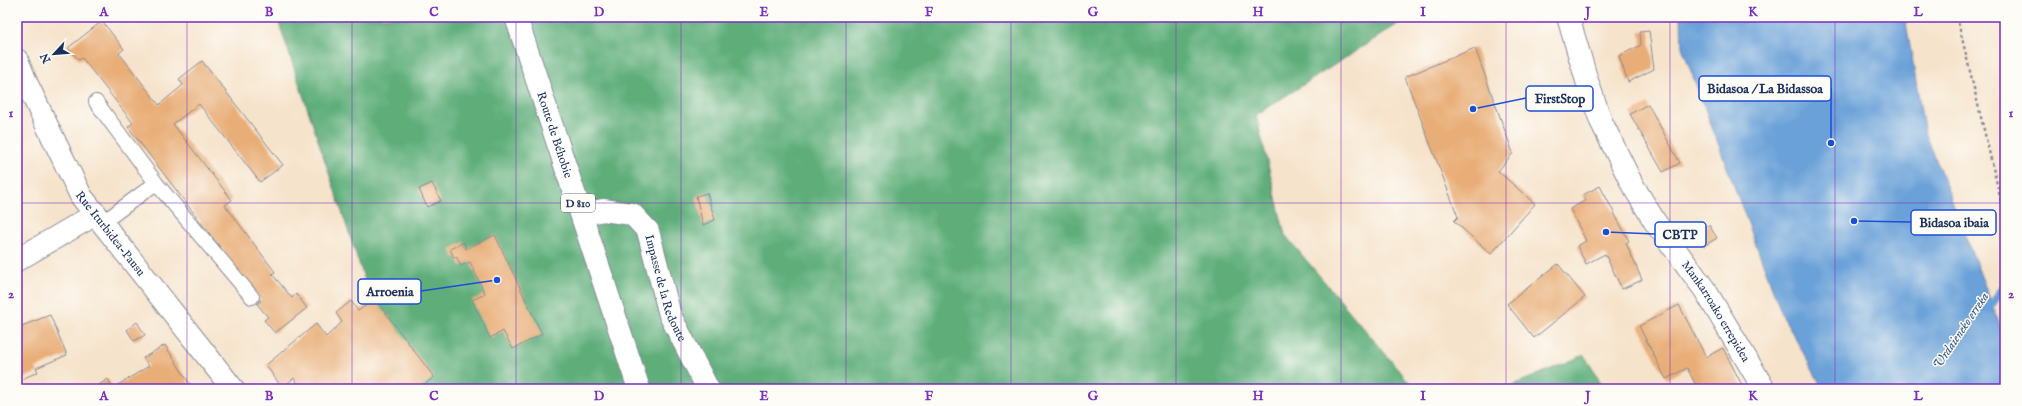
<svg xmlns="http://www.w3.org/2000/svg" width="2022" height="406" font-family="'IM FELL English',serif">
<rect width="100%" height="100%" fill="#fdfcf7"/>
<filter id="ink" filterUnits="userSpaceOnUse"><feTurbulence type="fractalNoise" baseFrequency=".025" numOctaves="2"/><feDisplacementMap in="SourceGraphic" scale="8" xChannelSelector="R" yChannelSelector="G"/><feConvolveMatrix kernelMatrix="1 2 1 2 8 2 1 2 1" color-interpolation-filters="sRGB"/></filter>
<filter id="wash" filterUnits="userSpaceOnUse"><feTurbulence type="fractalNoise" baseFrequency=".012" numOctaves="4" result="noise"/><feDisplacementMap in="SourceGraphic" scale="16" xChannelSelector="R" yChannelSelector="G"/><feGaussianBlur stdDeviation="0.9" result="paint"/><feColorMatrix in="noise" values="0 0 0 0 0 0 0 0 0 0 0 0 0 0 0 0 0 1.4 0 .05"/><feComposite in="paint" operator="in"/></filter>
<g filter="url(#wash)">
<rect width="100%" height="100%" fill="#f6e3cb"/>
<path fill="#5eae7a" stroke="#3c6e6c" d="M277,17H1409L1256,115L1285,235L1415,389H401Z
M1584,355L1605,389H1504Z"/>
<path fill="#6ba1d8" stroke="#43689b" d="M1681,17H1905L1924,129L2005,338V389H1823L1782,314L1682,47Z"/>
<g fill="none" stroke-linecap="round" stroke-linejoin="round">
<path stroke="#6ba1d8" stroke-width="8" d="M1986,313L2005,285"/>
</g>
<g id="blocks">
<path fill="#e9ae78" d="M102,21L124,49L119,53L159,105L183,85L179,79L202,61L283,165L260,182L199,104L173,124L232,200L225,205L275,272L272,274L292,298L296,294L307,308L275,333L264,320L268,317L257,304L261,301L128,127L133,123L82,58L79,60L68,48Z
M1649,31L1654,69L1628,82L1619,56L1641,45L1640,32Z
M1475,48L1513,153L1498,171L1535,204L1491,254L1454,221L1458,217L1405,77Z
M1648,104L1680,163L1663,172L1630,114Z
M432,183L441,201L427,207L419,189Z
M1600,186L1629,241L1626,243L1642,280L1622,289L1605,254L1586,264L1577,246L1586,241L1570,209L1586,200L1583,195Z
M707,193L715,220L703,225L696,196Z
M1709,225L1717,238L1704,246L1696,232Z
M495,235L542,334L513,349L503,331L490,338L472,300L485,294L470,262L461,266L456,256L454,258L450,249L464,242L466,249Z
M1558,264L1585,297L1534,338L1507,304Z
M375,299L434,377L419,389H301L294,378L282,388L266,365L316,324L326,337L342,322L336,313L351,301L358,311Z
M1679,305L1706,357L1723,348L1744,389H1698L1687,368L1666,379L1639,326Z
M50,315L67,355L36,368L38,372L17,381V335L20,334L19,327Z
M137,322L145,335L134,341L127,330Z
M165,345L193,389L94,388L108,379L113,388L149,366L143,358Z"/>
</g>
</g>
<g filter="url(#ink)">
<use href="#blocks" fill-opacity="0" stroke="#888994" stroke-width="1"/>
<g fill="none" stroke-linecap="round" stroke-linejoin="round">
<defs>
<path id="lane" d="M96,102L156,183L252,297
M102,223L156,183"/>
<g id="street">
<path id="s1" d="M17,60L26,82L81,196L233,389"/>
<path id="s2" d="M582,215L603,210L632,214L648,231L670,315L708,389"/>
<path d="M17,260L96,214"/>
</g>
<g id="secondary">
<path id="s3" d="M1568,17L1587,81L1601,121L1632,184L1655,222L1705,290L1764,389"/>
</g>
<g id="primary">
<path id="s4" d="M516,17L639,389"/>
</g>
</defs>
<use href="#lane" stroke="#888994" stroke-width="16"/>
<use href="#street" stroke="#888994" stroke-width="24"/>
<use href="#secondary" stroke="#888994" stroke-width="24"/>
<use href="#primary" stroke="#888994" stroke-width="24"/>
<path stroke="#888994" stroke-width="2.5" stroke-dasharray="3 3" stroke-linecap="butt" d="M1957,17L2001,201L2005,208"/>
<use href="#lane" stroke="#fff" stroke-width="14"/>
<use href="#street" stroke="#fff" stroke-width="22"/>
<use href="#secondary" stroke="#fff" stroke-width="22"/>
<use href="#primary" stroke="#fff" stroke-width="22"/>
</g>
</g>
<path fill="none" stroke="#7b2cbf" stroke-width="1" stroke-opacity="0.55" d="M187,17V389M352,17V389M516,17V389M681,17V389M846,17V389M1011,17V389M1176,17V389M1341,17V389M1506,17V389M1670,17V389M1835,17V389M17,203H2005"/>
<g text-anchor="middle" stroke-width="3" stroke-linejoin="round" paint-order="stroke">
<rect fill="#fdfcf7" stroke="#5f6c8c" stroke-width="1" x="561" y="194" width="34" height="18" rx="3"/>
<g font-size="11" font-weight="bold" fill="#1b2f5e">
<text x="578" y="207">D 810</text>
</g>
<g font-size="12" fill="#1b2f5e" stroke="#fdfcf7">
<text dy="4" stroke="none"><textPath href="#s4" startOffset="124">Route de Béhobie</textPath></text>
<text dy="4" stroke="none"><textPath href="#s1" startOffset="198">Rue Iturbidea-Pausu</textPath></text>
<text dy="4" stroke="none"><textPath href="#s2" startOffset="134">Impasse de la Redoute</textPath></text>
<text dy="4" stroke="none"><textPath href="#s3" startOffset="332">Mankarroako errepidea</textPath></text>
</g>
<g font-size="13" font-style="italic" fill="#375789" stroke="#fdfcf7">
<text transform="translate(1960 330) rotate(-56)" y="5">Urdaieneko erreka</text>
</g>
</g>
<path fill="none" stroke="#1d4ed8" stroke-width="1.5" d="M1831 143L1831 88M1473 109L1526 98M1854 221L1911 222M1606 232L1655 234M497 280L421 291"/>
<g fill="#1d4ed8" stroke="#fdfcf7" stroke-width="1.5">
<circle cx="1831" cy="143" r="4"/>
<circle cx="1473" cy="109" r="4"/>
<circle cx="1854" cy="221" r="4"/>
<circle cx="1606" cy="232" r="4"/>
<circle cx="497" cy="280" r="4"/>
</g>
<g fill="#fdfcf7" stroke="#1d4ed8" stroke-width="1.5">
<rect x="1699" y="76" width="132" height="25" rx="4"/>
<rect x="1526" y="86" width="67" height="25" rx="4"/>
<rect x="1911" y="210" width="85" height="25" rx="4"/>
<rect x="1655" y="222" width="51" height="25" rx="4"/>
<rect x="358" y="279" width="63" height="25" rx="4"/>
</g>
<g font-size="13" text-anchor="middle" font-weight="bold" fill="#1b2f5e">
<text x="1765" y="93">Bidasoa / La Bidassoa</text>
<text x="1560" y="103">FirstStop</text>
<text x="1954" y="227">Bidasoa ibaia</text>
<text x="1680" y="239">CBTP</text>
<text x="390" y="296">Arroenia</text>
</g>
<rect width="2022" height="406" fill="none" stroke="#fdfcf7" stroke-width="44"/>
<g transform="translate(54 54) rotate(244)" stroke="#fdfcf7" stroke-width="3" paint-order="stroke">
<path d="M0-3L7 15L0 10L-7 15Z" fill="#1b2f5e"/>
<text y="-6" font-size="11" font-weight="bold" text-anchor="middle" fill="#1b2f5e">N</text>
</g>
<rect x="22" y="22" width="1978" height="362" fill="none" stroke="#7b2cbf" stroke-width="1.5"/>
<g font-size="13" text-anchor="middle" font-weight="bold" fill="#7b2cbf">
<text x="104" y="16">A</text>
<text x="269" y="16">B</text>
<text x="434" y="16">C</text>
<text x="599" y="16">D</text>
<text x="764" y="16">E</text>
<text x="929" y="16">F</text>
<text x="1093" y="16">G</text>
<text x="1258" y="16">H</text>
<text x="1423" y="16">I</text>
<text x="1588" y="16">J</text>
<text x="1753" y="16">K</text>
<text x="1918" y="16">L</text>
<text x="11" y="117">1</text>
<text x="2011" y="117">1</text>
<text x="11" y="298">2</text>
<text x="2011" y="298">2</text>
<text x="104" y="400">A</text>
<text x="269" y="400">B</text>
<text x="434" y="400">C</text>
<text x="599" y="400">D</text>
<text x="764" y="400">E</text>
<text x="929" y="400">F</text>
<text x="1093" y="400">G</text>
<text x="1258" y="400">H</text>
<text x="1423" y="400">I</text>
<text x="1588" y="400">J</text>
<text x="1753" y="400">K</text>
<text x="1918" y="400">L</text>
</g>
</svg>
